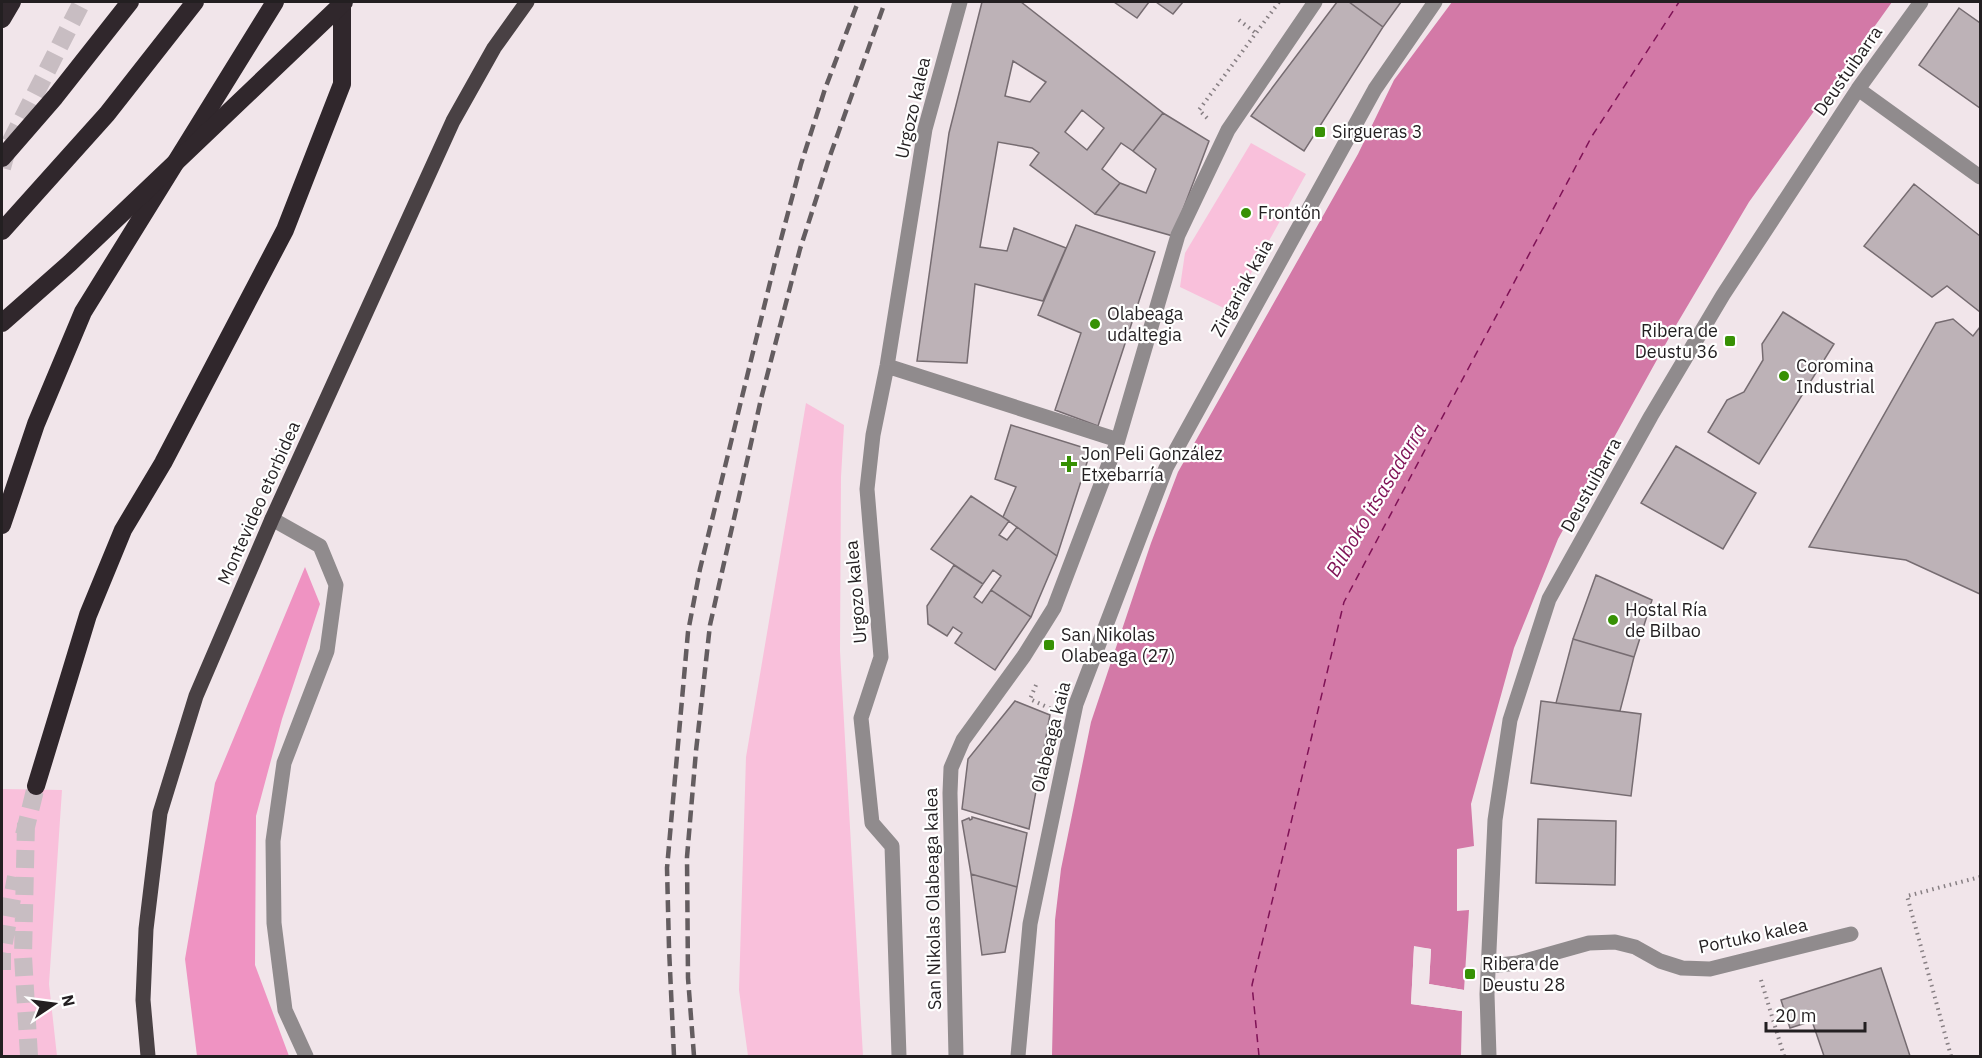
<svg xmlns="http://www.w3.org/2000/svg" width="1982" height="1058" font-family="'IBM Plex Sans',sans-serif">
<rect width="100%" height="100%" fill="#f1e5ea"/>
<path fill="#f9c0db" d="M1251,143L1306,174L1230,311L1180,287L1185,253Z
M806,403L844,425L841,477L840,651L863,1056H748L739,990L746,757Z
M2,789L62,790L49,984L57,1056H2Z"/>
<path fill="#ef93c2" d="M305,567L320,604L282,719L256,816L255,965L289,1056H197L185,959L215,783Z"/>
<path fill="#d379a7" d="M1452,2H1892L1749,202L1675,327L1558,539L1514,648L1471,804L1474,846L1457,849V911L1469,910L1464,990L1429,984L1431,949L1414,947L1411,1004L1462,1011L1461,1056H1052L1055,920L1061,869L1091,722L1151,543L1178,472L1358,154L1394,80Z"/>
<path fill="#f1e5ea" d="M1414,946L1431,949L1429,984L1464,990V993L1427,987L1428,952L1417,950L1415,1001L1463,1008L1462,1011L1411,1004Z"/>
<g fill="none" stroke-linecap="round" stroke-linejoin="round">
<path stroke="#7f1256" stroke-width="1.5" stroke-dasharray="8 6" stroke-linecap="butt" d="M1259,1056L1252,985L1344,602L1592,136L1679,2"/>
</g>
<path fill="#bdb2b7" stroke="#766c71" stroke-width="1.5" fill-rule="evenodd" d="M982,2H1021L1163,113L1133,151L1121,143L1102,169L1120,183L1095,214L1030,165L1039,153L1032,148L998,142L980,247L1007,251L1014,228L1066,248L1043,301L975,284L967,363L917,361L949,133ZM1013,61L1046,82L1030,102L1005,96ZM1082,110L1104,128L1087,150L1065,132Z
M1114,2H1149L1137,18Z
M1156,2H1183L1173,14Z
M1337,2H1349L1383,27L1304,151L1251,116Z
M1349,2H1401L1383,27Z
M1959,8L1980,23V108L1919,65Z
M1163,113L1209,141L1173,236L1095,214L1120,183L1146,193L1156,169L1133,151Z
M1914,184L1980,236V312L1947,286L1932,297L1864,246Z
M1076,225L1155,252L1098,426L1055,410L1081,333L1038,315Z
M1783,312L1834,344L1759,464L1708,432L1727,400L1744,392L1763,360L1762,344Z
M1953,319L1973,336L1980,327V594L1906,560L1809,547L1936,323Z
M1011,425L1091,450L1057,556L1003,517L1016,487L995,479Z
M1676,446L1756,493L1723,549L1641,503Z
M971,496L1009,521L999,535L1007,540L1017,527L1057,556L1031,617L991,590L1001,576L993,570L983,584L931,549Z
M954,565L983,584L974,597L982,603L991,590L1031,617L995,670L955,643L962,633L953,627L947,636L928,624L927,606Z
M1596,575L1652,600L1634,657L1573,639Z
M1573,639L1634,657L1620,711L1556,703Z
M1015,701L1050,715L1029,829L962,809L968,759Z
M1541,701L1641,714L1631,796L1531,783Z
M972,817L1027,833L1017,887L971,874L962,821L969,818L970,820L972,819Z
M1538,819L1616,821L1615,885L1536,883Z
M971,874L1017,887L1005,952L982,955Z
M1881,968L1910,1056H1824L1812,1021L1790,1028L1781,1000Z"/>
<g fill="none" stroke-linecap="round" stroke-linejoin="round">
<path stroke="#c8bdc2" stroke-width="18" stroke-dasharray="18 9" stroke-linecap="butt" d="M2,168L7,149L82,2
M26,823L23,956L29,1056
M24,835L36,786
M2,970V953L16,877"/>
<path stroke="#877f83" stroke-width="4" stroke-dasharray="1.5 4.5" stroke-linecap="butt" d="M1239,20L1257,34
M1207,118L1199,110L1279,2
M1036,685L1030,699L1051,709
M1761,980L1784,1056
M1951,1056L1907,896L1980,877"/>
<path stroke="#908b8d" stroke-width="15" d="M272,519L320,546L336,585L327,651L284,763L273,841L274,923L285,1010L306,1056"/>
<path stroke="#908b8d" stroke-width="15" d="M1858,89L1980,177
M887,366L1118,440
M1489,966L1518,963L1589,943L1615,942L1635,947L1660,961L1682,968L1710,969L1851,934
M899,1056L892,846L872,823L861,718L881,657L867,489L873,435L887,366L925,129L960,2
M956,1056L950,793L951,768L963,740L1024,656L1054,608L1118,440L1178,235L1228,130L1315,2
M1018,1056L1030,924L1076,704L1166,468L1375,89L1435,2
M1489,1056L1487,994L1495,820L1510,720L1549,599L1651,416L1723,295L1858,89L1921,2"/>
<path stroke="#494144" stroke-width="15" d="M148,1056L143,1000L146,929L160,813L196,696L272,519L453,121L494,48L527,2"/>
<path stroke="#30272c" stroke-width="18" d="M2,19L12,2
M2,158L55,97L130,2
M2,231L107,114L195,2
M2,525L36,424L83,312L275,2
M36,786L88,615L123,530L163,463L285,230L342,84V2"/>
<path stroke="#645d60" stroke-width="4.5" stroke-dasharray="12 6" stroke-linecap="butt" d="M674,1056L669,948L667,868L688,632L700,569L776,258L801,164L825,89L858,2
M694,1056L688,978L687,857L696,751L710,625L761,399L800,249L831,153L885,2"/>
<path stroke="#30272c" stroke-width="18" d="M2,323L70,263L344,2"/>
</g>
<g fill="#379104" stroke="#fff" stroke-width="2">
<rect x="1314" y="126" width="12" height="12" rx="3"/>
<circle cx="1246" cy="213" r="6"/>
<circle cx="1095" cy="324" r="6"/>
<rect x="1724" y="335" width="12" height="12" rx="3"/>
<circle cx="1784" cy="376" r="6"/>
<path d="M1066 455h6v6h6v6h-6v6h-6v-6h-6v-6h6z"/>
<circle cx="1613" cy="620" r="6"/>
<rect x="1043" y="639" width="12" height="12" rx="3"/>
<rect x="1464" y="968" width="12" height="12" rx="3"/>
</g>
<g text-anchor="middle" stroke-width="4.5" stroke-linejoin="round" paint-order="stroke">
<g font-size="18" fill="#231f21" stroke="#fff">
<text transform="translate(1848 71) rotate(-55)" y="6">Deustuibarra</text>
<text transform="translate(913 108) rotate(-77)" y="6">Urgozo kalea</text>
<text transform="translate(1242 288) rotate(-61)" y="6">Zirgariak kaia</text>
<text transform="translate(1591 485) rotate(-61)" y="6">Deustuibarra</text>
<text transform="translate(259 503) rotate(-66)" y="6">Montevideo etorbidea</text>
<text transform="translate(856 592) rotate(-95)" y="6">Urgozo kalea</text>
<text transform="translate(1051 737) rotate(-76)" y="6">Olabeaga kaia</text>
<text transform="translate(933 899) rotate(-91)" y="6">San Nikolas Olabeaga kalea</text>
<text transform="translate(1753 936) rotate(-12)" y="6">Portuko kalea</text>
</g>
<g font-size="18" fill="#231f21" stroke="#fff" text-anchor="start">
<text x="1332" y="138">Sirgueras 3</text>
<text x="1258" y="219">Frontón</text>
<text x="1107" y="320">Olabeaga<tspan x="1107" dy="21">udaltegia</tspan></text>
<text x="1718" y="337" text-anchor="end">Ribera de<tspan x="1718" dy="21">Deustu 36</tspan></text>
<text x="1796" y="372">Coromina<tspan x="1796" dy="21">Industrial</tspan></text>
<text x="1081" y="460">Jon Peli González<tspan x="1081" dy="21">Etxebarría</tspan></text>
<text x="1625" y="616">Hostal Ría<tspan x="1625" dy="21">de Bilbao</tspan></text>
<text x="1061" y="641">San Nikolas<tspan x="1061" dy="21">Olabeaga (27)</tspan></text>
<text x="1482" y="970">Ribera de<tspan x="1482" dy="21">Deustu 28</tspan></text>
</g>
<g font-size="20" font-style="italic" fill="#7f1256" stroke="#fff">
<text transform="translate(1376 500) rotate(-59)" y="7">Bilboko itsasadarra</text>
</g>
</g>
<rect width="1982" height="1058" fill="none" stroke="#231f21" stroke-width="6"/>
<g transform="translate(54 1004) rotate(77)" stroke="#ffffff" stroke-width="4.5" paint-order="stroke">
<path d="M0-4.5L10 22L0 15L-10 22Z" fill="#231f21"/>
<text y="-9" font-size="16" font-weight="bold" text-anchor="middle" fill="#231f21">N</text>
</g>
<path d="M1766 1022v9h99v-9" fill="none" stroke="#231f21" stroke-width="3"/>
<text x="1775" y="1022" font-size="18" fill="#231f21" stroke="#ffffff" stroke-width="4.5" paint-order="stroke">20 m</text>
</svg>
